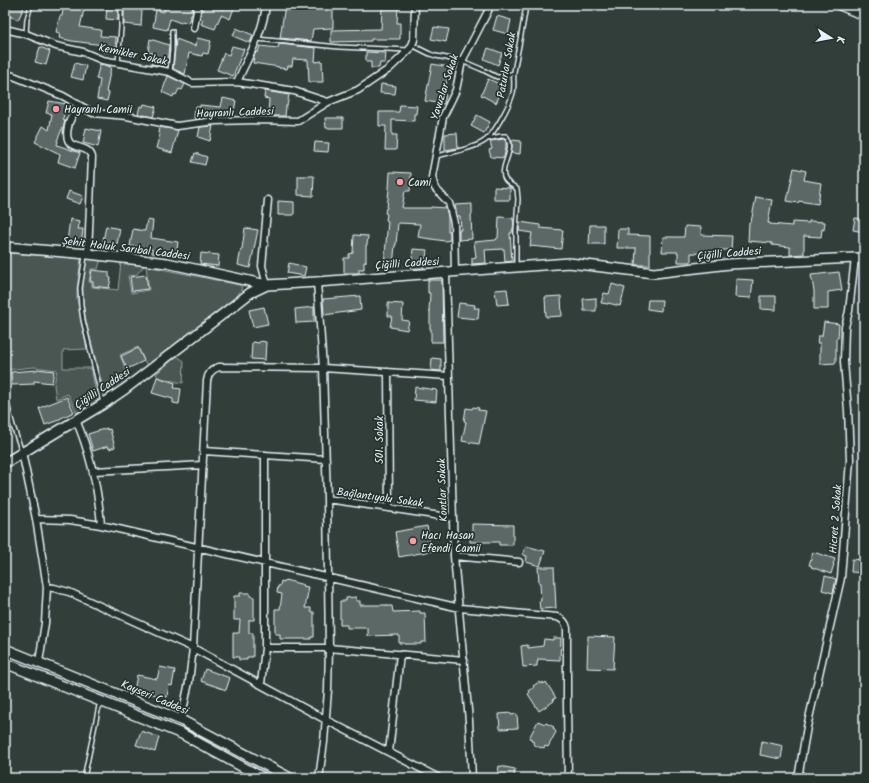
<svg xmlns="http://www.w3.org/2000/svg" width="869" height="783" font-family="Kalam,sans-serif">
<rect width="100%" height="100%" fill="#323e39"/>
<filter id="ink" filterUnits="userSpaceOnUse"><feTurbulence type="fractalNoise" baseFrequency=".025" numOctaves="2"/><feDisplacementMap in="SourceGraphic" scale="8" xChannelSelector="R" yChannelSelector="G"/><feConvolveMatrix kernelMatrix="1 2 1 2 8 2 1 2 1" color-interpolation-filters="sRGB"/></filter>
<g filter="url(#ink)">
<path fill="#495651" stroke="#98a4a4" d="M5,253L81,258L77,289V299L87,349L63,350V368H91L98,402L77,413L68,394L56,399L54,385L57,370L34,367L5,370Z
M87,258L101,259L98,269H91L89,282L92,283V287L118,290L121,262L144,266L136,275L128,276L131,293L149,290L146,266L191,275L239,285L242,287L240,292L238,295L147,366L138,347L120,355L129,379L113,392L107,393L104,391L86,322L83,302V283L86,261Z
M177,356L184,361L183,383L177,382L158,377L156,374Z"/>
<path fill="#5c6865" stroke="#e8f1f8" d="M8,5H25L18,20L5,14V12Z
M64,5H85L80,27L101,30L100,36L116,37L115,52H103V45L72,41L59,38L60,33L56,32L60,16H62Z
M107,5H118V20L106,19Z
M124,5H133V9L142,10L141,26L124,24Z
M165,5H187L193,7L192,15H191L188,23L182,21L181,23L170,19L167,30L153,27L156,10L164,12Z
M205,5H213L224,9L226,5H235L230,19L221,15L215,29L201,24L203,20L200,18L202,10H203Z
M285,5H308L320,7V5H333V28L313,29L311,41L280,38Z
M382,8H398L397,23H400V39H371V41L331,42V30L381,29Z
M497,16L511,20L508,34L493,30Z
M434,27L449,29L446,42L431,39Z
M236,28L253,35L250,43L233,36Z
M197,38L211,41L208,54L203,53L202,56L189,53L185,74L173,69L176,39L195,46Z
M150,39L169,45L167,67L151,64L153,53L148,52Z
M279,44L316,48L315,62L322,61L323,82H309L308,60L293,59L292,66H288L287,69L279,68V67L253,63L254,56L256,52H258L260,46L278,48Z
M232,46L244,49L233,76L217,70L224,53L229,55Z
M40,47L50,51L46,65L35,62Z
M488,48L502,53L498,65L484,59Z
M366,52L386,53L385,63H380L379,68H371V62H366Z
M75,63L86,66L83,80L71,77Z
M100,64L111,67L106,92L109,93L107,101L97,99L100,80L96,79Z
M432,64L450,67L449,75L448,74L444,95H446L444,104L425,101Z
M168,76L185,84L182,90L179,89L176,95L174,94L173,97L162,92Z
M488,79L504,86L496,103L481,95Z
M381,84L396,86L395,94L380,93Z
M265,91L289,95L287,106H286L285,116H268L269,99L264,98Z
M223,98L236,101L233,116H221L215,115V117L197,119L194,118L195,107H200V105L221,107Z
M49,101L66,104L63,119L65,120L63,129H62L57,141H58L57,145L80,153L75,168L58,162L60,154L35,142L43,126L49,130L52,114L46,113Z
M144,104L156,107L153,117L138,114L140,106L143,107Z
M400,105L417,106L416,114H414V121L392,120V135H397L396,150H385L386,126H379V112H399Z
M477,115L490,122L484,133L471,126Z
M325,118H343V128H326Z
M213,126L210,141L198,137L200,127Z
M159,127L178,130L172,153L156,148L160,134L158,133Z
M86,128L101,131L98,147L83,143Z
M457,133L458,148L445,150V134Z
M504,139L506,142V146L504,158L491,157L489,150L492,149L490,141Z
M512,140L521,141L520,154L511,153L512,146Z
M315,142L329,143L328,152L314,151Z
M195,153L207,157L205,165L192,162Z
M794,168L806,171L804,180L821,183L818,204L799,201L798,203L787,201Z
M390,172L411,173L410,191H405L402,208H431V207L446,208L448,216V231H450V240L445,241L418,237L420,224L398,223L396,245H395L393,266L384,265L388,221L386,220L387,214L385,213L386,208H387L389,189Z
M298,176H314L313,196L298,195Z
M494,187L510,188V200H494Z
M69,191L83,196L80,204L66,199Z
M756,197L772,200L768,223H770V224L792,226V222L809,223V221L825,222L824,230L822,229L821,237L804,236V254L790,255V247L772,245V243L748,241L749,222H751Z
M278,201L294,202V215H278Z
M472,204V215H471L472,239L459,240V230H461L460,216H457L455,205Z
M499,217L513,218V221H514L513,230H512V233H510L512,261L505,262L504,249L485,250L486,263L472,264V258L476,257L474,242L496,240V239L498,238Z
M855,218L864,219V232L853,230Z
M70,219L80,221L78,229H83L81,245L67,242Z
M147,220L153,221L151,238L178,242L176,256L152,253V249L130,246L133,229L145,231Z
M520,222L540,225V228L563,230L561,249L530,246L532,233L519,231Z
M590,225H604V244H589Z
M106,226L120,229L117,244L103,241Z
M685,226L701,227V235L732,236L731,250H716L715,252H710V254L691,253V262H678V252H662L663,237H684Z
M245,228L258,230L250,268L238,265L241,249H242Z
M618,229H628V235L650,236V265H635L636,248H617Z
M354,235L368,236L367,245H366V262H364V269H359V273H344V258H349V254L353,253Z
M413,249L427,250L426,259H424V268L411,269Z
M201,253L219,255L218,266L200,264Z
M289,263L306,267L304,276L287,273Z
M92,270L109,272V277L111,278L109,288L93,286V282L90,281Z
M839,272L842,290L828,292V309H814V291L811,275Z
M146,275L148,289L132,291L130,277Z
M736,279L753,280L751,298L735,297Z
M428,280H442L443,342H431V329H430V311H429L430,293H428Z
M612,284L625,288L620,306L608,303V304L601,303L604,293L609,294Z
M507,289L509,304L497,305L495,290Z
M360,296L361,310L324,315L323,299Z
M561,296L562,316L546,317L545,297Z
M761,296H776V310L761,309Z
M596,298V311H584L583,299Z
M648,300H662L661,311L647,309Z
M388,303L403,304L402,320L409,321L407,330L390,327L392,316H388Z
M459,303L475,305L474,308H479L478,319L457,317Z
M264,307L268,324L253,327L249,310Z
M314,307V322L296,323L295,309Z
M824,322L839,324L838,338H836V363L820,364V343H817L818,336H822Z
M260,341L266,342L265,360L251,359L252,342L259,343Z
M138,348L144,361L127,369L121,356Z
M432,358L441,359V371L431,370Z
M37,369L54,371L52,383L34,381V384L12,385L11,372L37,370Z
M157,377L175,383L174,388L181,389L179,404L173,403V399L152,393Z
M415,387L437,390L436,402L414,400Z
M67,397L74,412L59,419V420L45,425L39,408Z
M473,407L479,408L478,410L486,411L479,444L462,441L466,422L464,421L466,408L472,409Z
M107,428V430L110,429L115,447L109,449L108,446L93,451L88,434Z
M472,524L513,525V545H499V542H470V532H472Z
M427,526L432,551L399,557L395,532Z
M526,546L545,551L540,566L526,562L527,556L523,555Z
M813,552L835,559L833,564H834L831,574L811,567L812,566L809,565Z
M852,559L864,560V573L851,572Z
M538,567H554L556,608L540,609L539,601H541L540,583H539Z
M825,576L836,579L833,593L822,590Z
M285,580L304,585L303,586L308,587L307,592H308L305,608H311V612H314V637H311V639H280V634H275V609H280L282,594L277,593L278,586H280L281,581L284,582Z
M240,593H250V596L254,597V620H249V633H253V657H247V660H239V657H233V633H239L240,620H234V596H240Z
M356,597V601H360V605H387V606H392L393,612L420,611V613H425L426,642H421V644H404V643H399V635L368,636V628H347V625H340V601H346V598Z
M588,636L615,637L613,669L587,668Z
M553,638H561L560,660L538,659V662H537V666L523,667L521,646L528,645V648L543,646L544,639L553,640Z
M160,667L175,670L172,686L169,685L167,697L134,691L137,675L157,679Z
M205,669L230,678L226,690L201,681Z
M539,682L540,684L543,682L544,684L546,682L556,698L553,699L554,701L539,711L528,694L530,692L529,690L534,688L533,686Z
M511,713V715L517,714L518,728L500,729L499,714Z
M538,721L545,724L546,723L554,727L553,728L556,732L548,747L545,746L544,748L542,747L541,748L533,744L534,742L531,741L532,739L529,738Z
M141,731L159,737L155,752L136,745Z
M762,741L783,746L781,759L760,755Z
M499,766L515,769L514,778H497Z"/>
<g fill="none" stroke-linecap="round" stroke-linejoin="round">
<defs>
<path id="lane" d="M26,34L27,19L31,5
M257,39L339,47L409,50
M412,45L430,54L436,56L462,61L481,69L497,77H501L514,73
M118,63L121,28V5
M170,72L172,50V31
M487,139L501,136H506C517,149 498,167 505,179C508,184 514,186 517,189L518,199L516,230V265
M436,156C449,153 472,149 483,142C493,137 510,104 513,93C515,86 513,79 514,72C518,49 523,27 526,5
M85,256L80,288L81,306L83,320L103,403
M5,396L13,426L22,452
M84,778L100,701"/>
<path id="street" d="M194,28L198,5
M5,29L26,34L56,46L83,52L102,60L170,72L192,83L237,82L294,91L328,102
M5,73L16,77L63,96L93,113L127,116L177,126L215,121L256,120L298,121L328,102L358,90L389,69L409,50L412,45L414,40L415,5
M237,82C248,57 263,33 266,5
M80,106C78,109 75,113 72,116C68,123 64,138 71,144C79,149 89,147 92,157L88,254
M455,272L454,223L449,203L435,188L432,177L443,117L456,90L462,61L471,44L488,11L490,5
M446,273L454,556L469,721L472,778
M317,282L323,368L327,499L329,648L328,690L324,742L319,778
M267,285L262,266L268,200
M388,372L389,508
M76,420C91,455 98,487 101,525
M204,451L326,459
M22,452L36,519L47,587L45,623L39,662
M94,471L203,465
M327,499L389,508L453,518
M36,519L70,520L101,525L460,608L557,617C563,619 566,622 567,628V702L568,778
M454,556L519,562
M47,587L54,588L69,592L193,648L326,720L439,778
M265,648H329L464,660
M261,684L265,648V455
M181,720L189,682L193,648L207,381C208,373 212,369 219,367L323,368L449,376
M389,752L400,654
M798,778L807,727L841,578L850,460L848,410L844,362L845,327L849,311L855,258"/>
<path id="secondary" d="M840,5L864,15
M5,247L88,254L167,263L267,285
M5,463L103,404L125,389L236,304L250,293L267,285L317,282L569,263L654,273L729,264L855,258L864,259
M5,649L181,720L290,778
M5,663L100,701L182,734L263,778"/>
</defs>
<use href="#lane" stroke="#e8f1f8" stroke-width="6"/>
<use href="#street" stroke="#e8f1f8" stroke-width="9"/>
<use href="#secondary" stroke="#e8f1f8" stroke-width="12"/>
<use href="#lane" stroke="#26332d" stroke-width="3"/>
<use href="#street" stroke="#26332d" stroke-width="6"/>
<use href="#secondary" stroke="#26332d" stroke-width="9"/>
</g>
</g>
<g fill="#ff9aa2" stroke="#26332d" stroke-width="1.5">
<circle cx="56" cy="109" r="4"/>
<circle cx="400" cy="182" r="4"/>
<circle cx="413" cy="541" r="4"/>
</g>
<g text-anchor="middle" stroke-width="3.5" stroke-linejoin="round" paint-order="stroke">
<g font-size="11" fill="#e8f1f8" stroke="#26332d">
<text transform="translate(133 54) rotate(12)" y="4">Kemikler Sokak</text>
<text transform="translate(506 65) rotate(-80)" y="4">Paturlar Sokak</text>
<text transform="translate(444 87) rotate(-72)" y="4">Yavuzlar Sokak</text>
<text transform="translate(235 112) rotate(-2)" y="4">Hayranlı Caddesi</text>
<text transform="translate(126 248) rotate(7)" y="4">Şehit Haluk Sarıbal Caddesi</text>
<text transform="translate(729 253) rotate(-5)" y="4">Çiğilli Caddesi</text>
<text transform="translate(407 263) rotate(-4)" y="4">Çiğilli Caddesi</text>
<text transform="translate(102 388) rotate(-34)" y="4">Çiğilli Caddesi</text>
<text transform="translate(379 440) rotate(-90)" y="4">501. Sokak</text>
<text transform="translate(442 490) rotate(-92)" y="4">Kontlar Sokak</text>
<text transform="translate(380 497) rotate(8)" y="4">Bağlantıyolu Sokak</text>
<text transform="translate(835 519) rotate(-86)" y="4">Hicret 2 Sokak</text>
<text transform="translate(155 697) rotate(23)" y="4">Kayseri Caddesi</text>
</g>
<g font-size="11" fill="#e8f1f8" stroke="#26332d" text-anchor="start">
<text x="64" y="113">Hayranlı Camii</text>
<text x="408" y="186">Cami</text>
<text x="421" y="539">Hacı Hasan<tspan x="421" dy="13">Efendi Camii</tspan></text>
</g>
</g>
<rect width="869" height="783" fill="none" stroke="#26332d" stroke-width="20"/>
<rect x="10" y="10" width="849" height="763" fill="none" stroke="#e8f1f8" stroke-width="1.5" filter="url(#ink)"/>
<g transform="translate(831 38) rotate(101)" stroke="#26332d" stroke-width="3" paint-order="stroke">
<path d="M0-3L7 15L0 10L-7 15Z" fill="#e8f1f8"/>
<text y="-6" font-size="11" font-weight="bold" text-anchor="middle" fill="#e8f1f8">K</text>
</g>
</svg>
